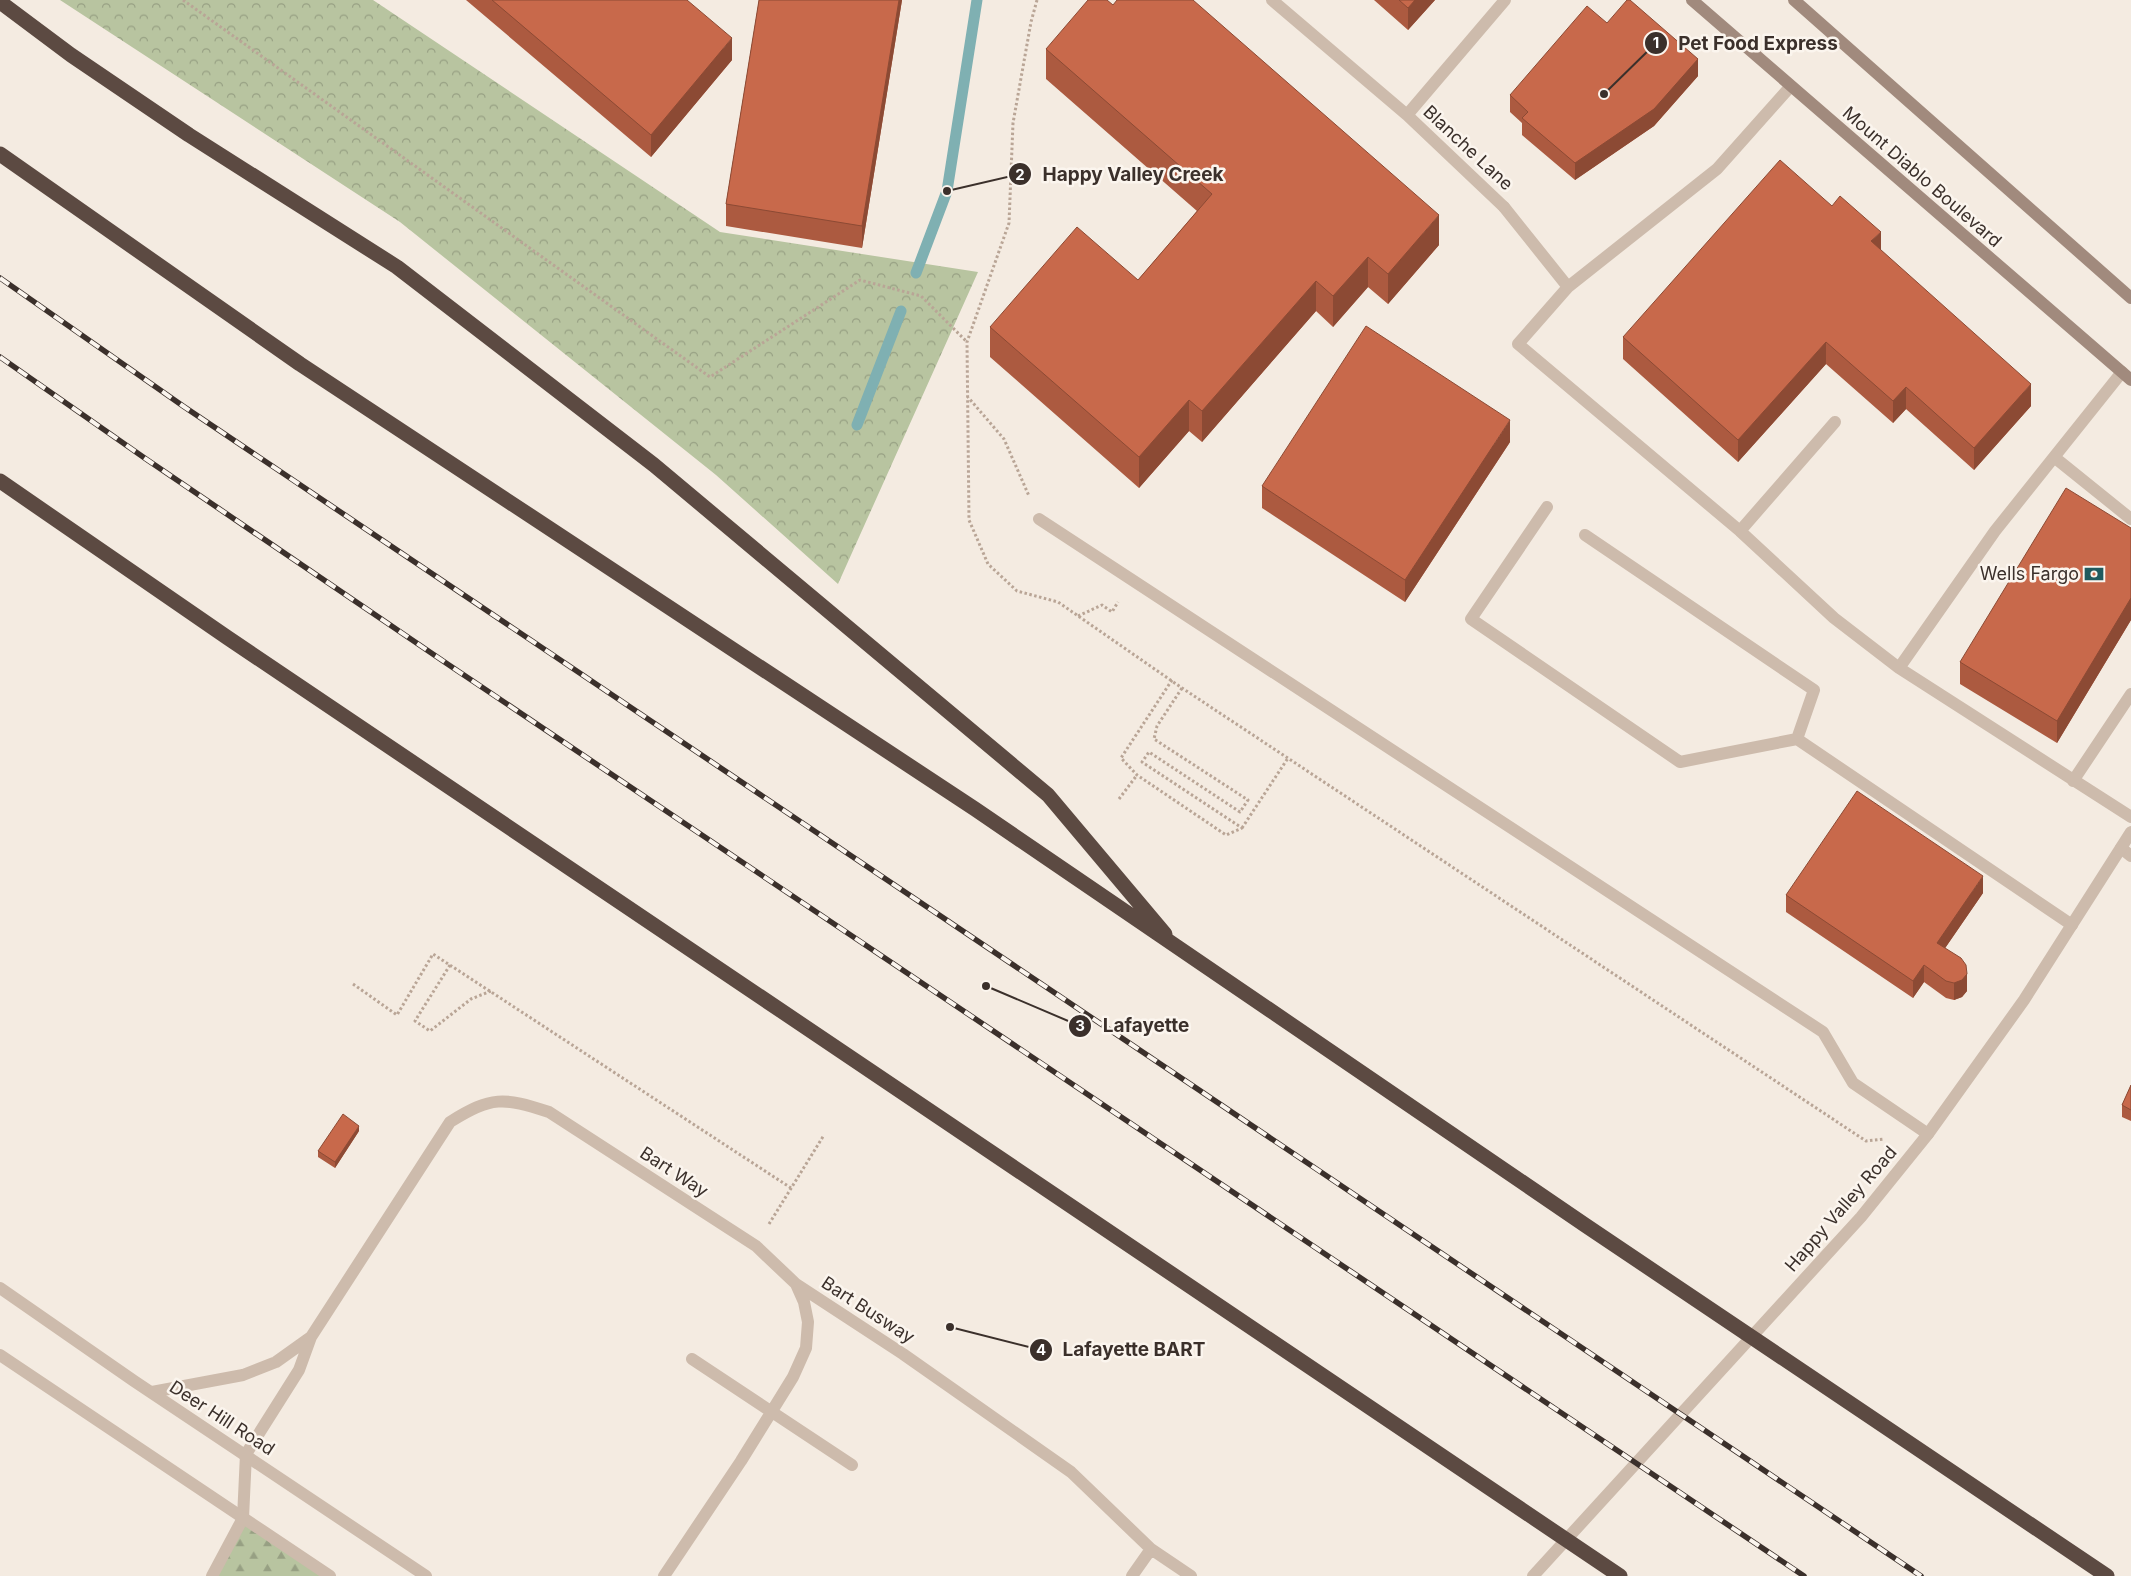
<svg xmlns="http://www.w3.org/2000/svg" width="2131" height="1576" font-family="Inter,sans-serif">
<defs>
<pattern id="forest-firs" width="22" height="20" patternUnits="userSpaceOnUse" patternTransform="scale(1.25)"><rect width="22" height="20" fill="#b8c4a0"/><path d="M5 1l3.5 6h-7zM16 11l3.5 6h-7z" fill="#97a083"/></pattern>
<pattern id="park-crowns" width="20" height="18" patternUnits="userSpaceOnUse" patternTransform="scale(1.25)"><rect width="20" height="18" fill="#b8c4a0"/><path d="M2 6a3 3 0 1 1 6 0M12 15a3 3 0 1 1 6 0" fill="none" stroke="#97a083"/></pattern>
</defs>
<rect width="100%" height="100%" fill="#f4ebe1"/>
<path fill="url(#forest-firs)" d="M243,1518L330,1576H212Z"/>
<path fill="url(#park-crowns)" d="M60,0H373L720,232L978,272L838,584L716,475L400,222Z"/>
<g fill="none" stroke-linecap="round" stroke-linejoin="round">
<path stroke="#7fb0b2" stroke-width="11" d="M916,273L947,191L977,0
M857,425L901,311"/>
<path stroke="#b9a596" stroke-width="3" stroke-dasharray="2.5 2.5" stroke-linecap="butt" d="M183,0L710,377L860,280L921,296L967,342
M1037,0L1031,22L1013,123L1009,223L967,342L969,520L988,564L1017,591L1058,602L1182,688L1866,1141L1884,1139
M967,396L1004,439L1029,496
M1078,616L1102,605L1112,612L1118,602
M1172,680L1121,758L1137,775L1226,835L1242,828L1142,762L1149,752L1240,812L1248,800L1154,739L1157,726L1182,688
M1119,799L1137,775
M1242,828L1288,758
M450,965L415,1021L430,1031L471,999L491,991
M353,984L397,1015L433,954L791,1188
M769,1224L824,1135"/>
<path stroke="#cdbbac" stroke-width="12" d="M1790,87L1717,169L1568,287L1518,344L1740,531L1834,618L1899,668L2131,817
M1504,207L1568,287
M2054,457L2131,519
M1547,507L1471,619L1680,762L1797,739
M1039,519L1823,1032L1853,1083L1928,1134
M1740,531L1835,422
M1585,535L1814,690L1797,739L2072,925
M1899,668L1995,531L2122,372
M2073,781L2131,694
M2121,848L2131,856
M796,1284L903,1354L1071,1472L1151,1549L1191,1576
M692,1359L852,1465
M152,1392L243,1375L276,1362L311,1337
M246,1454L299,1370L311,1337L450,1122C492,1096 503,1097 549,1112L756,1246L796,1284L804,1302L808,1322L806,1348L793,1377L741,1461L664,1576
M1132,1576L1151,1549"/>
<path stroke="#cdbbac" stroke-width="12" d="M1272,0L1407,115L1504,207
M1407,115L1505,0
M212,1576L243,1518L246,1454"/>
<path stroke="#cdbbac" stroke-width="12" d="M0,1288L134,1381L426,1576
M0,1355L330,1576
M1533,1576L1861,1217L1928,1134L2024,1000L2131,832"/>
<path stroke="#a18a7d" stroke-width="12" d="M1692,0L2131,380
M1794,0L2131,298"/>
<path stroke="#5c4a42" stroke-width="15" d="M0,2L71,55L189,135L397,267L654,465L1048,795L1165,934
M0,154L300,364L975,809L1585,1225L2107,1576
M0,481L228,638L1620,1576"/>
<defs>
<path id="rail" d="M0,278L183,406L1921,1576
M0,357L146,459L446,663L1804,1576"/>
</defs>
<use href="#rail" stroke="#3b302b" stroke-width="5.5"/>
<use href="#rail" stroke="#fbf5ee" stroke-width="4" stroke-dasharray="11" stroke-linecap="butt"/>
</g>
<path fill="#ac5a40" d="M466,0H687L732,60L651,157Z
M759,0H902L862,248L726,226V204Z
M1374,0H1435L1408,30Z
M1113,5L1439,245L1388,304L1368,287L1333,327L1316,311L1202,442L1189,431L1139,488L990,357V327L1138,280L1197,211L1046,79V49Z
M1607,23L1698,76L1654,126L1575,180L1522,135V123L1510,112V95Z
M1881,250L2031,406L1974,470L1906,409L1893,423L1826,364L1738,462L1623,359V337Z
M1510,442L1405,602L1262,508V486Z
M2131,528V620L2057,743L1960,684V662Z
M1983,893L1945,948L1967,991L1962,997L1954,1000L1946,998L1924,982L1913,998L1786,912V895Z
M2131,1085V1121L2122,1117V1105Z
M359,1131L335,1168L318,1157V1151Z"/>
<path fill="#8c4a34" d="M899,0H902L862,248V226Z
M1415,0H1435L1408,30V8Z
M732,38V60L651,157V135Z
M1698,59V76L1654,126L1575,180V163Z
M1439,215V245L1388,304V274Z
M1881,232V254L1871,241Z
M1368,257V287L1333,327V296Z
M1316,281V311L1202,442V411Z
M1826,342V364L1738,462V440Z
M2031,384V406L1974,470V448Z
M1906,387V409L1893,423V401Z
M1189,400V431L1139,488V457Z
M1510,420V442L1405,602V580Z
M2131,598V620L2057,743V721Z
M1983,876V893L1937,960V943Z
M1924,965V982L1913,998V981Z
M1967,974V991L1962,997L1954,1000V983Z
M359,1126V1131L335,1168V1162Z"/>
<path fill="#c8694b" stroke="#8c4a34" d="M492,0H687L732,38L651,135Z
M759,0H899L862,226L726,204Z
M1088,0H1107L1113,5L1117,0H1193L1439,215L1388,274L1368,257L1333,296L1316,281L1202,411L1189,400L1139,457L990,327L1077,227L1138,280L1212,194L1046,49Z
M1399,0H1415L1408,8Z
M1627,0H1630L1698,59L1654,109L1575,163L1522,118L1528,112L1510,95L1587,6L1607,23Z
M1780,160L1832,206L1840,196L1881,232L1871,241L2031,384L1974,448L1906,387L1893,401L1826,342L1738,440L1623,337Z
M1366,326L1510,420L1405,580L1262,486Z
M2066,488L2131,528V598L2057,721L1960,662Z
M1857,791L1983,876L1937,943L1961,958L1966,965L1967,974L1962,980L1954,983L1946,981L1924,965L1913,981L1786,895Z
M2131,1085V1110L2122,1105Z
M343,1114L359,1126L335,1162L318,1151Z"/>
<defs>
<symbol id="bank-bare" viewBox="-9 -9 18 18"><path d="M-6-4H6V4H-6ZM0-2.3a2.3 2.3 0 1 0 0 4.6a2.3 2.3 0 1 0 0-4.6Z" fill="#1f5a5e" stroke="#fbf5ee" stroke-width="2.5" paint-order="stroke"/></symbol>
</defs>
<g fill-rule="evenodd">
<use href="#bank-bare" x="2080" y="560" width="28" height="28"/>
</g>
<g text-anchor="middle" stroke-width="5" stroke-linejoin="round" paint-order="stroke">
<g font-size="18" fill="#3b302b" stroke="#fbf5ee">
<text transform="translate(1468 148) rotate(43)" y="6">Blanche Lane</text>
<text transform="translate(1922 177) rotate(41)" y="6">Mount Diablo Boulevard</text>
<text transform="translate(674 1172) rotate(33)" y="6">Bart Way</text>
<text transform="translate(1841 1209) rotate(-49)" y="6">Happy Valley Road</text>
<text transform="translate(868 1310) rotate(33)" y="6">Bart Busway</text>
<text transform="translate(222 1418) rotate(33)" y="6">Deer Hill Road</text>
</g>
<g font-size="18" fill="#3b302b" stroke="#fbf5ee" text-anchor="end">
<text x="2079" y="580">Wells Fargo</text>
</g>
</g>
<path fill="none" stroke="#3b302b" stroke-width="2" d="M1604 94L1656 43M947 191L1020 174M986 986L1080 1026M950 1327L1041 1350"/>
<g fill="#3b302b" stroke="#fbf5ee" stroke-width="2">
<circle cx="1604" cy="94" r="5"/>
<circle cx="947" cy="191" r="5"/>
<circle cx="986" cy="986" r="5"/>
<circle cx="950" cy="1327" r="5"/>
<circle cx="1656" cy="43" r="12"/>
<circle cx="1020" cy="174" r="12"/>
<circle cx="1080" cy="1026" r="12"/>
<circle cx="1041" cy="1350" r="12"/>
</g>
<g font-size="15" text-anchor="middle" font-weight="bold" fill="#fff">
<text x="1656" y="48">1</text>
<text x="1020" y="180">2</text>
<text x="1080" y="1031">3</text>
<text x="1041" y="1355">4</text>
</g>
<g font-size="19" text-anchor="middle" font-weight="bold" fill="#3b302b" stroke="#fbf5ee" stroke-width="5" stroke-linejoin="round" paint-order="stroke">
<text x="1758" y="50">Pet Food Express</text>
<text x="1133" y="181">Happy Valley Creek</text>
<text x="1146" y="1032">Lafayette</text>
<text x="1134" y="1356">Lafayette BART</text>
</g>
</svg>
